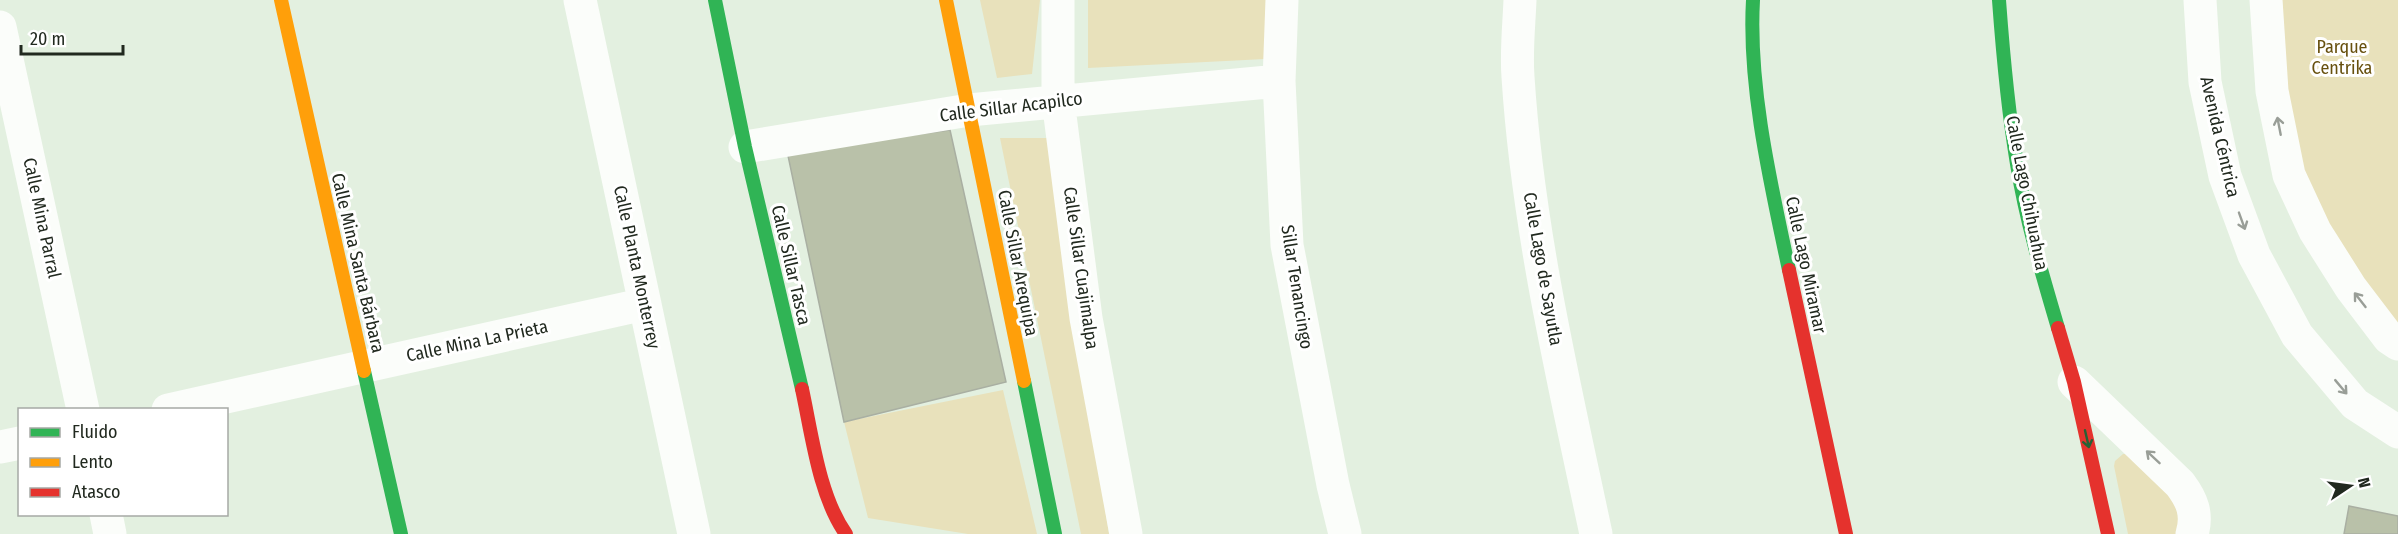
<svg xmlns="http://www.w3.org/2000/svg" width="2398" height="534" font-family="'Fira Sans Condensed',sans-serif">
<rect width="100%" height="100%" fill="#e3f0e0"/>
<path fill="#e8e1bb" d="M980,0H1040L1032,74L997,78Z
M1088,0H1266L1265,59L1088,68Z
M2282,0H2398V336L2293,170Z
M1000,138H1047L1109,534H1081Z
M1003,390L1037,534H968L868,518L844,422Z
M2123,454H2129L2173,496L2183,534H2128L2114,466L2115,461Z"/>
<path fill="#b9c1a9" stroke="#a9afa2" stroke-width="1.5" d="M950,130L1006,382L844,422L787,151Z
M2349,506L2398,516V534H2344Z"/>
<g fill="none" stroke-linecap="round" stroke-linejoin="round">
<path stroke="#fbfdfa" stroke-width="33" d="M580,0L694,534
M1058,0V100L1086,318L1126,534
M1282,0L1279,81L1287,245L1333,485L1345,534
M1520,0C1519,25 1516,52 1518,77C1528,232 1564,383 1596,534
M2200,0L2205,82L2225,176L2254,255L2297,335L2355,404L2398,432
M2266,0L2272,91L2289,175L2315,231L2351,288L2389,338L2398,344
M0,27L83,410
M745,147L969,110L1279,81
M2074,382L2180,484C2192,500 2198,514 2192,534
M168,410L645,304
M0,447L20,443
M106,514L110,534"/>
<path stroke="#30b455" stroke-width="14" d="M715,0L745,147L802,389
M1753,0C1748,87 1771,185 1789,270
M1999,0C2003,55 2008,110 2017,164C2026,220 2042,274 2058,328
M364,371L401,534
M1024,381L1055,534"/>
<path stroke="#ff9f0a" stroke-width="14" d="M281,0L364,371
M946,0L1024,381"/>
<path stroke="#e5322d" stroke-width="14" d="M1789,270L1846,534
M2058,328L2074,382L2108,534
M802,389C812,435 819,496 846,534"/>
</g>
<defs><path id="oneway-shaft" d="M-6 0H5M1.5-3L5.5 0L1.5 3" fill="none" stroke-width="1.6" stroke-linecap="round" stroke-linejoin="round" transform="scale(1.5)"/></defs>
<g stroke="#999e97">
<use href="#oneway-shaft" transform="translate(2279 126) rotate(-101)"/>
<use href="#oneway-shaft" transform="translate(2242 221) rotate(70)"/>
<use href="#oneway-shaft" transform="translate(2360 300) rotate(-128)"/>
<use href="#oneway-shaft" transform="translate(2341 387) rotate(50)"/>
<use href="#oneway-shaft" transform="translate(2153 457) rotate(-137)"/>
</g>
<use stroke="#276135" href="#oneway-shaft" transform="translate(2087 439) rotate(77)"/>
<g text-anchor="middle" stroke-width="6" stroke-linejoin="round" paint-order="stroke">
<g font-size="18" fill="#67500e" stroke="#fff">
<text x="2342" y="53">Parque<tspan x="2342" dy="21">Centrika</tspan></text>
</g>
<g font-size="18" fill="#21291f" stroke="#fff">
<text transform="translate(1011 107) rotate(-7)" y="6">Calle Sillar Acapilco</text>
<text transform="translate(2220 137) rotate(77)" y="6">Avenida Céntrica</text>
<text transform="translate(2027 193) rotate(79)" y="6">Calle Lago Chihuahua</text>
<text transform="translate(42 218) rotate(78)" y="6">Calle Mina Parral</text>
<text transform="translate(358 263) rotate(77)" y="6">Calle Mina Santa Bárbara</text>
<text transform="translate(1018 263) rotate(79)" y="6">Calle Sillar Arequipa</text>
<text transform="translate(791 265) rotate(77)" y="6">Calle Sillar Tasca</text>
<text transform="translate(1806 265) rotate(78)" y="6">Calle Lago Miramar</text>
<text transform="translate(637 267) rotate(78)" y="6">Calle Planta Monterrey</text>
<text transform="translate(1081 268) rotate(82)" y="6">Calle Sillar Cuajimalpa</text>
<text transform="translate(1543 269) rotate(80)" y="6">Calle Lago de Sayutla</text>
<text transform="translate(1297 287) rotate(81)" y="6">Sillar Tenancingo</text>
<text transform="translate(477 341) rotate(-12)" y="6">Calle Mina La Prieta</text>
</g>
</g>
<rect x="18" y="408" width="210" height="108" fill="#ffffff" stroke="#a6a9a5" stroke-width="1.5"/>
<rect x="30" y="428" width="30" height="9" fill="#30b455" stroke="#a6a9a5" stroke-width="1.5"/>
<text x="72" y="438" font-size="18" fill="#21291f">Fluido</text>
<rect x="30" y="458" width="30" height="9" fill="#ff9f0a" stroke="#a6a9a5" stroke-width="1.5"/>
<text x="72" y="468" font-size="18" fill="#21291f">Lento</text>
<rect x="30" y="488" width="30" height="9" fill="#e5322d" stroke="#a6a9a5" stroke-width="1.5"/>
<text x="72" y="498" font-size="18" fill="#21291f">Atasco</text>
<g transform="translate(2350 486) rotate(77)" stroke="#ffffff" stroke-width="4.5" paint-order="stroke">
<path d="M0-4.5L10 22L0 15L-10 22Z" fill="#21291f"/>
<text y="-9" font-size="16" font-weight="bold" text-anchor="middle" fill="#21291f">N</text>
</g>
<path d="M21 45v9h102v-9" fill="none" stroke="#21291f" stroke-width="3"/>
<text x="30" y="45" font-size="18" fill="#21291f" stroke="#ffffff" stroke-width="4.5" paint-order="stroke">20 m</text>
</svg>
